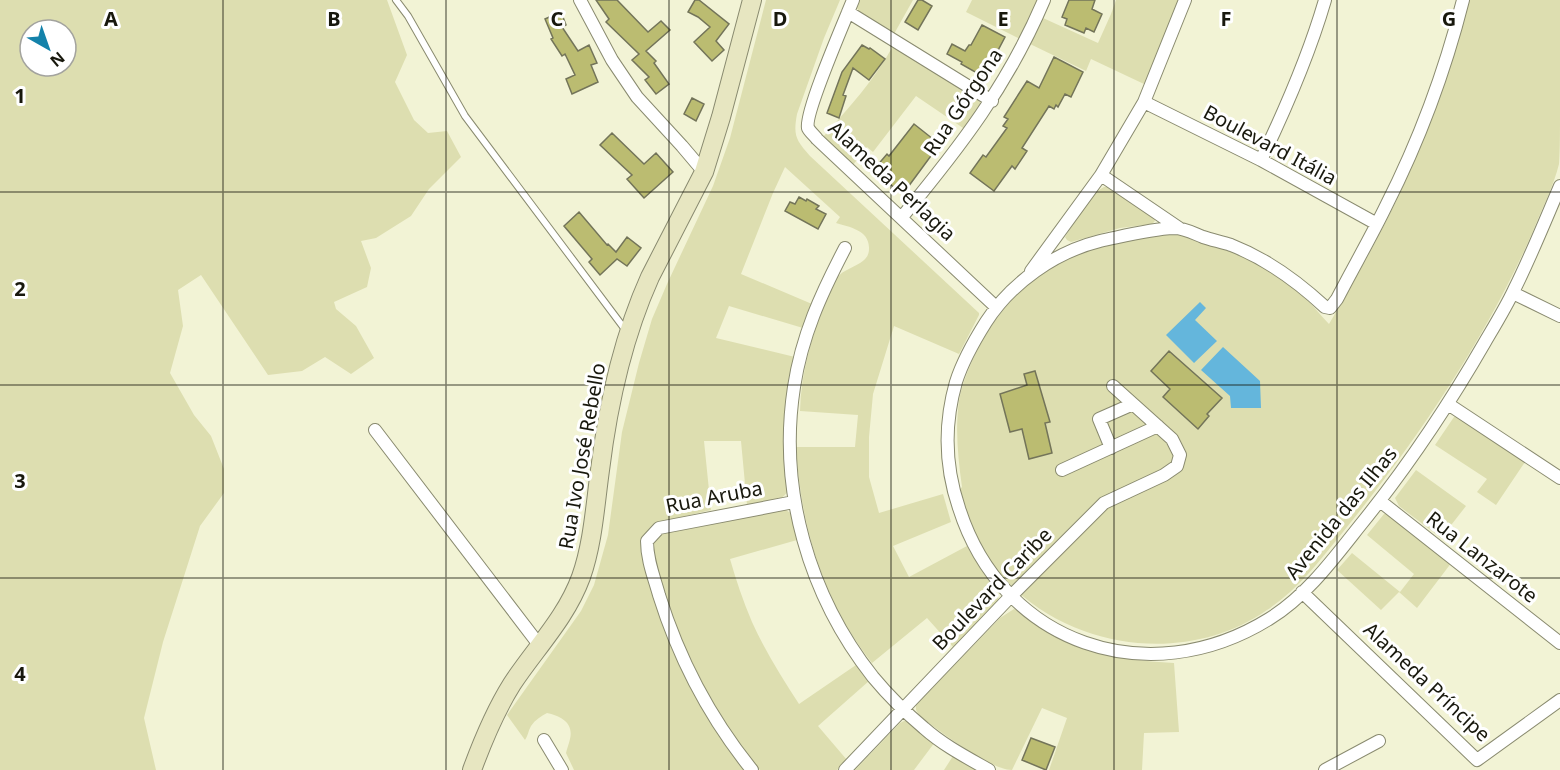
<svg xmlns="http://www.w3.org/2000/svg" width="1560" height="770" font-family="'Noto Sans',sans-serif">
<rect width="100%" height="100%" fill="#f2f3d5"/>
<path fill="#dddeb0" fill-rule="evenodd" d="M0,0H387L407,55L395,82L414,120L428,133L447,131L461,157L429,189L411,216L376,238L361,241L371,268L367,287L334,302L336,309L356,326L374,358L351,374L325,357L302,371L268,375L201,275L178,290L183,326L170,373L194,415L211,436L224,469V493L200,526L163,642L144,718L156,770H0ZM30,30H66V66H30Z
M766,0H840L824,38L797,114C793,136 796,140 810,156L979,313V315L959,354L894,326L873,394L869,437V477L879,513L943,494L951,522L893,546L909,577L967,546L982,571L997,593L999,600L953,647L927,618L872,663C822,599 801,527 796,447H855L858,415L800,411C801,372 812,334 827,299C831,292 833,285 837,278C845,266 869,266 869,249C870,230 849,227 836,223L840,217L785,167L773,193L741,274L812,304L803,328L729,306L716,338L795,357L785,425L788,490C783,504 760,503 747,505L741,441H704L711,510L660,522L649,529L644,536L642,544L644,567L672,650L701,704L731,753L745,770H574L566,753C567,748 569,744 570,739C574,722 560,716 547,713C541,716 535,720 531,726C528,731 528,736 525,740L507,715L581,611L594,585L608,535L622,432L639,363L652,319L667,284L713,186L730,138Z
M858,0H913L894,34L860,12L856,7Z
M972,0H1037L1020,39L966,12Z
M1116,0H1179L1157,60L1144,84L1091,59L1086,71L1030,44L1043,18L1098,43L1111,14Z
M1468,0H1560C1560,38 1560,77 1560,115C1560,130 1560,151 1559,164C1554,185 1541,211 1533,231C1487,337 1416,442 1343,532C1320,560 1298,590 1267,610C1214,647 1144,653 1084,631C1018,607 975,557 959,490L962,487C958,458 955,429 959,401C962,383 970,365 978,349C1007,293 1050,257 1113,244C1137,239 1165,231 1189,237C1227,246 1269,265 1298,291C1310,301 1319,314 1329,324C1370,255 1408,185 1434,110C1447,74 1457,37 1468,0Z
M893,46L976,98L983,105L966,130L916,96L873,152L867,147L853,165L823,137C848,109 875,79 893,46Z
M1104,187H1110L1154,218L1155,221L1152,224L1120,228L1071,242L1067,240L1065,237C1074,224 1090,193 1104,187Z
M1458,415L1527,459L1496,505L1477,492L1487,479L1435,445L1454,417Z
M1416,470L1466,506L1441,538L1399,506L1395,498Z
M782,510H786L792,514L797,540L730,559C736,580 743,601 752,622C765,651 782,678 799,704L856,665L869,681L818,726L847,760L837,770H760C744,751 729,731 717,710C692,669 674,624 661,579C658,569 653,558 653,547C654,541 658,536 663,532Z
M1389,513L1452,562L1417,608L1399,592L1381,610L1337,570L1352,553L1400,592L1414,574L1367,535L1384,514Z
M1014,609C1030,616 1042,629 1057,636C1094,655 1134,661 1174,663L1179,732L1144,733L1142,770H1049L1067,718L1042,708L1012,770C990,770 936,729 919,715L916,710V705L1000,618Z
M904,721H909L935,742L914,770H855L900,723Z
M953,756L978,770H944Z"/>
<path fill="#64b6dc" d="M1200,302L1206,308L1195,320L1217,341L1194,363L1166,335Z
M1223,347L1260,381L1261,408H1231L1230,396L1201,370Z"/>
<path fill="#bbbc71" stroke="#737459" stroke-width="1.5" d="M596,0H617L648,32L661,21L670,30L646,51L656,61L654,63L669,84L656,94L645,80L649,77L632,60L639,54L606,22L609,19Z
M695,0H699L729,24L716,41L724,50L712,61L694,42L710,27L698,17L688,12Z
M918,0H922L932,6L918,30L905,22Z
M1069,0H1095L1092,9L1102,14L1094,32L1086,28L1084,33L1065,25L1067,19L1062,17Z
M561,12L566,25L562,27L578,51L589,45L597,63L591,65L598,82L572,94L566,79L575,75L565,54L562,56L551,39L553,38L545,19Z
M982,25L1005,37L984,77L961,64L962,62L947,54L952,44L965,51L969,45H971Z
M862,45L869,49L870,48L885,59L869,80L853,68L843,95L846,96L839,118L827,113L842,72Z
M1054,57L1083,72L1071,97L1065,94L1058,107L1056,105L1054,109L1049,106L1022,148L1027,151L1015,169L1012,166L994,191L970,173L983,155L986,157L1007,128L1003,126L1008,119L1004,117L1027,81L1039,88Z
M692,98L704,104L696,121L684,114Z
M914,124L933,139V141L939,145L908,187L906,185L899,192L889,183L892,180L876,167L887,154L889,156Z
M612,133L644,164L656,153L673,172L644,198L627,179L632,175L600,145Z
M799,197L806,201L807,199L819,206L816,209L826,214L818,229L785,211L790,202L795,204Z
M579,212L607,245L608,244L616,252L627,237L641,248L627,266L617,259L600,275L589,262L592,259L564,226Z
M1169,351L1222,398L1207,414L1209,416L1198,429L1163,397L1170,389L1151,371Z
M1035,371L1050,422L1045,423L1052,453L1029,459L1022,429L1010,432L1000,394L1027,385L1024,374Z
M1031,738L1055,747L1046,770L1022,760Z"/>
<g fill="none" stroke-linecap="round" stroke-linejoin="round">
<defs>
<path id="lane" d="M396,0L408,16L465,116L627,332"/>
<path id="street" d="M580,0L612,60L637,97L682,146L704,172
M853,0C845,20 804,114 808,128C810,132 815,136 817,139L996,307
M1463,0C1445,71 1419,141 1386,206C1371,237 1353,268 1337,299L1330,308L1325,307C1297,281 1267,259 1231,245C1222,242 1212,240 1203,237C1193,233 1184,228 1174,228C1150,229 1124,236 1100,241C1055,252 1011,283 986,322C974,341 963,360 956,382C944,424 945,467 959,508C1002,644 1148,694 1269,619C1305,597 1332,561 1358,528C1406,469 1447,408 1485,342C1495,325 1506,307 1514,290C1531,256 1545,221 1560,186
M848,12L992,101
M1144,102L1261,160L1377,224
M1261,160C1286,108 1309,55 1325,0
M1101,175L1179,228
M902,217C960,147 1008,85 1044,0
M845,248C821,294 802,335 794,387C778,490 809,596 873,677C888,695 906,713 924,728C943,745 966,757 989,770
M1031,271L1101,175L1144,102L1185,0
M1513,293L1560,316
M1448,404L1560,478
M375,430L540,646
M1111,448L1099,419L1133,404
M1062,470L1158,426
M1380,501L1560,643
M1302,592L1477,760L1560,700
M544,740L562,770
M752,770C710,718 679,659 659,595C654,577 647,560 647,541L659,528L794,502
M845,770L1010,597L1104,503L1164,475L1177,466L1180,455L1172,439L1113,386
M1325,770L1379,741"/>
<path id="secondary" d="M472,770C483,740 495,711 512,684C535,649 566,618 581,577C593,543 595,506 600,470C608,405 623,337 650,277L704,172L721,117L752,0"/>
</defs>
<use href="#lane" stroke="#898a6f" stroke-width="8"/>
<use href="#street" stroke="#898a6f" stroke-width="14"/>
<use href="#secondary" stroke="#898a6f" stroke-width="20"/>
<use href="#lane" stroke="#fff" stroke-width="6"/>
<use href="#street" stroke="#fff" stroke-width="12"/>
<use href="#secondary" stroke="#e7e6c1" stroke-width="18"/>
</g>
<path fill="none" stroke="#18180d" stroke-width="1.5" stroke-opacity="0.55" d="M223,0V770M446,0V770M669,0V770M891,0V770M1114,0V770M1337,0V770M0,192H1560M0,385H1560M0,578H1560"/>
<g text-anchor="middle" stroke-width="6" stroke-linejoin="round" paint-order="stroke">
<g font-size="20" fill="#18180d" stroke="#fff">
<text transform="translate(963 102) rotate(-56)" y="7">Rua Górgona</text>
<text transform="translate(1270 145) rotate(28)" y="7">Boulevard Itália</text>
<text transform="translate(892 181) rotate(43)" y="7">Alameda Perlagia</text>
<text transform="translate(582 456) rotate(-80)" y="7">Rua Ivo José Rebello</text>
<text transform="translate(714 497) rotate(-11)" y="7">Rua Aruba</text>
<text transform="translate(1341 513) rotate(-51)" y="7">Avenida das Ilhas</text>
<text transform="translate(1482 557) rotate(38)" y="7">Rua Lanzarote</text>
<text transform="translate(992 589) rotate(-46)" y="7">Boulevard Caribe</text>
<text transform="translate(1427 682) rotate(43)" y="7">Alameda Príncipe</text>
</g>
</g>
<g font-size="20" text-anchor="middle" font-weight="bold" fill="#18180d" stroke="#fff" stroke-width="6" stroke-linejoin="round" paint-order="stroke">
<text x="111" y="26">A</text>
<text x="334" y="26">B</text>
<text x="557" y="26">C</text>
<text x="780" y="26">D</text>
<text x="1003" y="26">E</text>
<text x="1226" y="26">F</text>
<text x="1449" y="26">G</text>
<text x="20" y="103">1</text>
<text x="20" y="296">2</text>
<text x="20" y="488">3</text>
<text x="20" y="681">4</text>
</g>
<g transform="translate(48 48) rotate(140)"><circle r="28" fill="#ffffff" stroke="#a3a39e" stroke-width="1.5"/>
<path d="M0-4.5L10 22L0 15L-10 22Z" fill="#1482aa"/>
<text y="-9" font-size="16" font-weight="bold" text-anchor="middle" fill="#18180d">N</text>
</g>
</svg>
